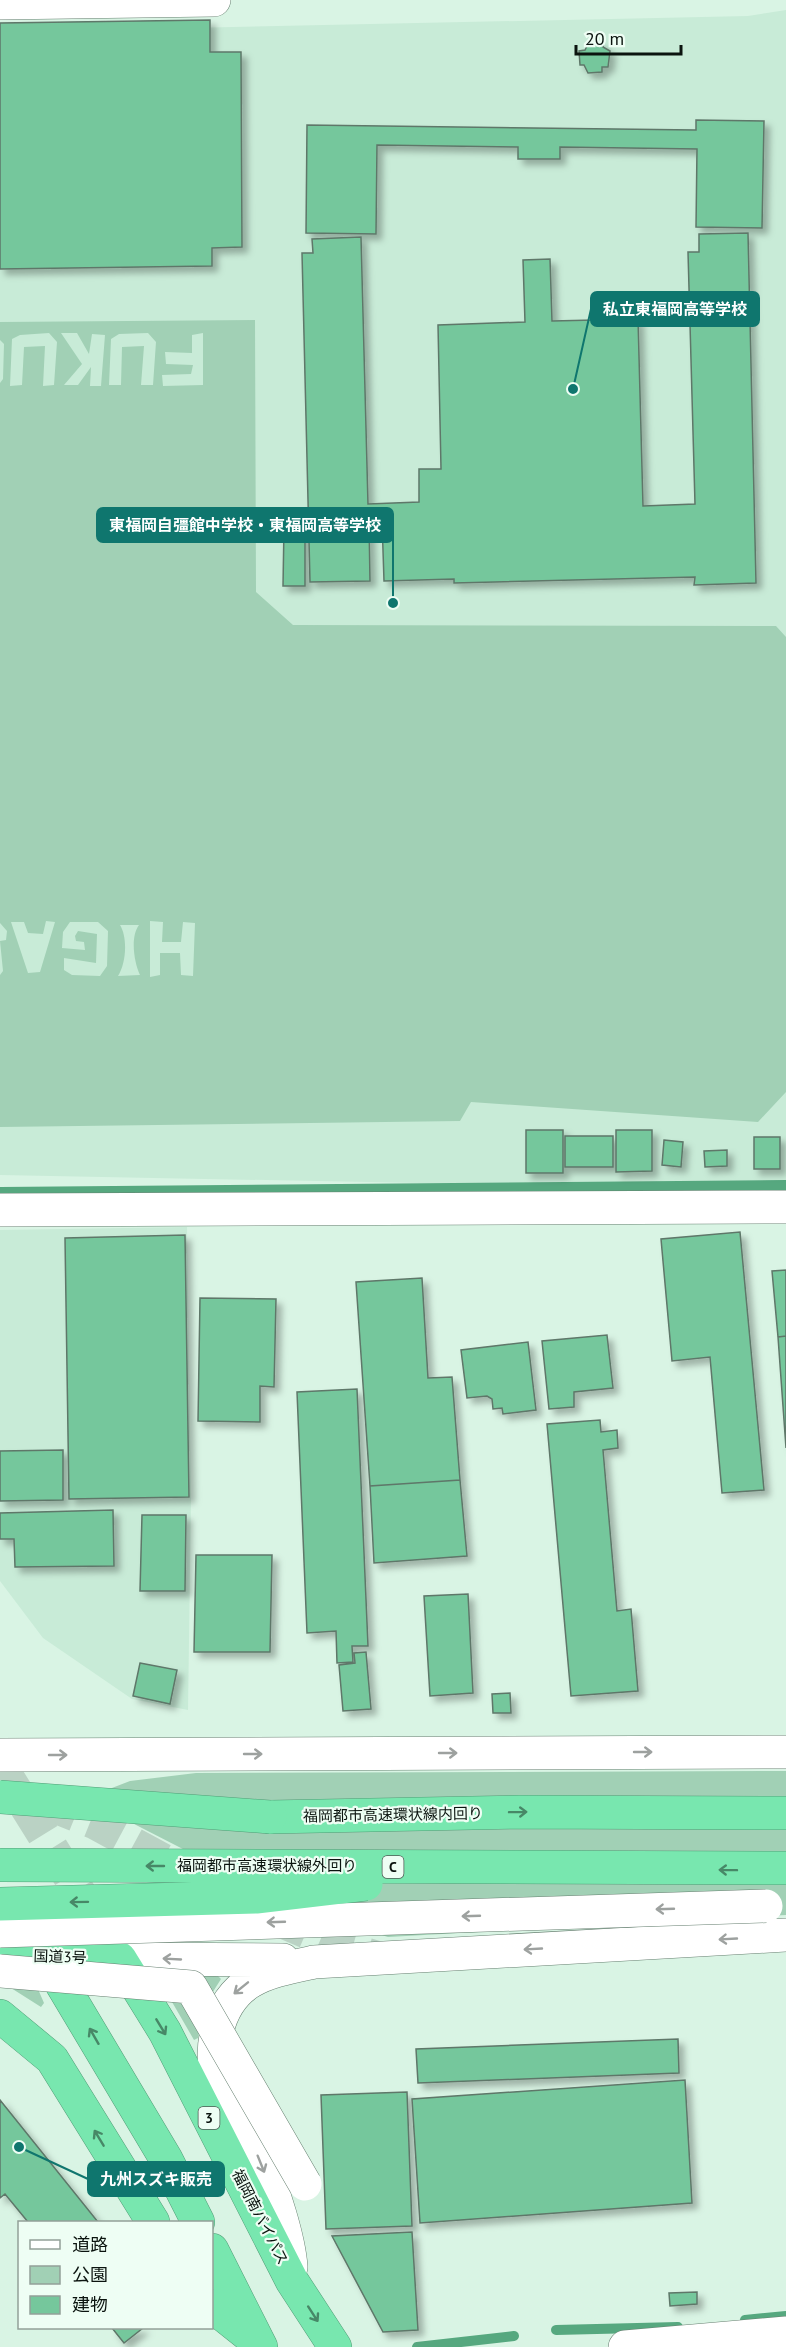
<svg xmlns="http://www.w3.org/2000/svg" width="786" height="2347" font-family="'PT Sans','Noto Sans JP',sans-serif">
<defs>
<filter id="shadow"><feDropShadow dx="5.5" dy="5.5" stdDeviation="3" flood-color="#0004"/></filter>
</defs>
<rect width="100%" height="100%" fill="#d9f4e4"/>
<path fill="#c8ebd7" d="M786,10V1190L0,1175V32L748,16Z
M187,1227L191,1500L188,1710L132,1699L43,1638L0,1581V1230Z"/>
<path fill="#a1d0b5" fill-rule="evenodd" d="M255,320L256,592L293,625L776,626L786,637V1092L758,1122L471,1102L460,1121L0,1127V975L3,971L0,941L6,940L7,931L0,923V383L3,379L4,344L0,340V322ZM49,333L57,342L54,385L43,386L45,346L24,347L22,385L10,386L12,339L20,335ZM61,333H77L89,354L92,334L105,335L101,386H90L91,367L78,385H64L82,364ZM148,333L156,342L153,385H141L144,346L122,347L121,385H109L111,339L119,334ZM203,333V385L163,386L162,375L191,374L193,365L166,364L165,352L192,353V335ZM46,921L55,922L40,972L28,973L11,922H24L28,933L43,934ZM150,921L163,922L162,942H181L183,922L195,923L193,976L181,975L180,953H160V975L150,977ZM70,922H98L108,931L107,966L100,976L72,975L64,970V958L96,963L97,934L78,931L75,936L76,941L84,942L85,950L62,948L63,932ZM120,925H139C130,937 134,962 140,975L118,976C126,964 128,938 120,925Z
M786,1771V1915L388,1937L304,1911L99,1806V1793L130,1781L196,1773Z
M28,1966L44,2003L41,2007L0,1981Z
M217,1975L221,1979L204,2006L198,2038L194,2040L157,1976Z"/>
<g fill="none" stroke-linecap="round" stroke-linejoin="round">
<path stroke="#56a87f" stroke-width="10" d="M0,1192L786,1185
M745,2320L786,2316
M556,2330L678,2327
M417,2347L514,2336"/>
</g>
<path fill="#75c79c" stroke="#5e7769" stroke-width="1.5" filter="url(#shadow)" d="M210,20V52H241L242,247L212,248V266L0,269V23Z
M603,43V47L610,51L608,67H602V72L588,73L584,65H580L579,51L585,50L588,44Z
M696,120L764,121L762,228L696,227L697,149L560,147V159H518V147L377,145L376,234L306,233L307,125L696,130Z
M748,233L756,583L694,585L695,577L454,583V579L384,581L382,520L369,521L370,581L310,582L302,253H313L312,239L361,237L368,504L419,502V469H441L438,325L525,322L523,260L550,259L552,321L638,319L643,506L695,504L688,252H699V234Z
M284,527H305V586H283Z
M526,1130H563V1173H526Z
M616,1130H652V1171L616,1172Z
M565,1136H613V1167H565Z
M754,1137H780V1169H754Z
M664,1140L683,1142L681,1167L662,1165Z
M727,1150V1166L705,1167L704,1151Z
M740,1232L764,1490L722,1493L710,1357L672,1361L661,1239Z
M185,1235L189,1497L69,1499L65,1238Z
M786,1270V1336L778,1337L772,1271Z
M422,1278L428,1378L452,1377L460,1480L370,1486L356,1282Z
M200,1298L276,1299L274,1387L260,1386V1422L198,1421Z
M607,1335L613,1388L574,1392V1407L549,1409L542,1341Z
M786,1336V1448L778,1337Z
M528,1342L536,1410L503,1414L502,1408L493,1409L492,1399L487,1396L467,1398L461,1350Z
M357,1389L368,1646H352L353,1662L337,1663L336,1631L307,1633L297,1392Z
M600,1420L601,1432L617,1430L618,1448L603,1450L617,1611L631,1609L638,1691L571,1696L547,1424Z
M63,1450V1500L0,1501V1451Z
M460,1480L467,1556L374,1563L370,1486Z
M113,1510L114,1566L15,1567L14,1539H0V1513Z
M142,1515H186L185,1591H140Z
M196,1555H272L270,1652H194Z
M468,1594L473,1693L430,1696L424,1596Z
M366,1652L371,1709L343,1711L339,1665L355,1663L354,1653Z
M140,1663L177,1670L170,1704L133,1696Z
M510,1693L511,1713H493L492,1694Z
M678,2039L679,2073L418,2083L416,2049Z
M685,2080L692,2203L420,2223L412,2099Z
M407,2092L412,2226L326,2229L321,2095Z
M0,2100L98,2222H28L5,2194L0,2198Z
M412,2232L418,2330L383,2332L332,2236Z
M697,2292V2304L670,2306L669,2293Z
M112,2328H143L124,2343Z"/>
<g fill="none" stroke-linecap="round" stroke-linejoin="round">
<path stroke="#bad2c4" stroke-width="33" stroke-dasharray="33 16" stroke-linecap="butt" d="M45,1803L95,1823L182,1870
M276,1919L341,1947L376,1957"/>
<path stroke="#bad2c4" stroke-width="33" stroke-dasharray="33 16" stroke-linecap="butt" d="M0,1765L99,1924"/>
<defs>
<path id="minor" d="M0,3L214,0
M0,1210L786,1207
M0,1755L786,1752
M120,1959L283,1960
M291,2267C289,2238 273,2189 261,2162C249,2135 231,2111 220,2085C213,2068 213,2048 217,2031C230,1978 267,1972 314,1962L786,1935
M625,2347L786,2333"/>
<path id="highway" d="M270,1817L519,1812L786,1813
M0,1955L120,1959L165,2032L292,2281L335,2347
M45,1956L166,2159L198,2222
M0,2016L52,2059L153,2222
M212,2250L261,2347
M212,2306L251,2337"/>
</defs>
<use href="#minor" stroke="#678071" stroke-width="34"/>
<use href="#highway" stroke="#529d77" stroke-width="34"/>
<use href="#minor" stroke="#fff" stroke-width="33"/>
<use href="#highway" stroke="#78e7af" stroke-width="33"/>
<defs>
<path id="minor-bridge" d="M0,1931L766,1906
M0,1971L191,1987L305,2184"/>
<path id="highway-bridge" d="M0,1797L270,1817
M0,1865L786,1868
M0,1904L256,1897L366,1884"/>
</defs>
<use href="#minor-bridge" stroke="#678071" stroke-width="34" stroke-linecap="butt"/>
<use href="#highway-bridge" stroke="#529d77" stroke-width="34" stroke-linecap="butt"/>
<use href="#minor-bridge" stroke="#fff" stroke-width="33"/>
<use href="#highway-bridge" stroke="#78e7af" stroke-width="33"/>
</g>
<defs><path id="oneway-shaft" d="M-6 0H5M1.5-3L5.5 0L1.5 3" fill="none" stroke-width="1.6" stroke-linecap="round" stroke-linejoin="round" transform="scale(1.5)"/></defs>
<g stroke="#9da19f">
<use href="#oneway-shaft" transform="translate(643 1752)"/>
<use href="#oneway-shaft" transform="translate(448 1753)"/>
<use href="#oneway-shaft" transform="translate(253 1754)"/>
<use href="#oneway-shaft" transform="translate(58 1755)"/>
<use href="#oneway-shaft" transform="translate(665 1909) rotate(178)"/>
<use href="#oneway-shaft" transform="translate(471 1916) rotate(178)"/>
<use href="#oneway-shaft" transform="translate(276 1922) rotate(178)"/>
<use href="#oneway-shaft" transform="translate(728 1939) rotate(177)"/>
<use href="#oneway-shaft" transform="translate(533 1949) rotate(177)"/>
<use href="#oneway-shaft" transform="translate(172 1959) rotate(-177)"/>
<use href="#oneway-shaft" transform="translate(241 1988) rotate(141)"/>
<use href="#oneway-shaft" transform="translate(261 2164) rotate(68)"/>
</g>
<g stroke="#478867">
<use href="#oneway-shaft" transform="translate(518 1812) rotate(-1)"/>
<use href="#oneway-shaft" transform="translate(155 1866) rotate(-180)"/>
<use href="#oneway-shaft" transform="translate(728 1870) rotate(-179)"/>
<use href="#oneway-shaft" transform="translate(79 1902) rotate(179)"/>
<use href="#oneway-shaft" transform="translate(161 2027) rotate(59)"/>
<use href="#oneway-shaft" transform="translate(94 2036) rotate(-120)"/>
<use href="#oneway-shaft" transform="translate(99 2138) rotate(-121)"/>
<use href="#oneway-shaft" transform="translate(313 2314) rotate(57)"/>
</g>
<g text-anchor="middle" stroke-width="4.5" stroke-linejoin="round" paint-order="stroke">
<g fill="#eefef4" stroke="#4f5a54" stroke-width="1.5">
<rect x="382.5" y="1856" width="21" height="22" rx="4.5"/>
<rect x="198.5" y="2107" width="21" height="22" rx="4.5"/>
</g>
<g font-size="14" font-weight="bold" fill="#0b140f">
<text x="393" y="1872">C</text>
<text x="209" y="2123">3</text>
</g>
<g font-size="15" fill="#0b140f" stroke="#eefef4">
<text transform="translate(393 1815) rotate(-1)" y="5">福岡都市高速環状線内回り</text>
<text x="267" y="1871">福岡都市高速環状線外回り</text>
<text transform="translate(60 1957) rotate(2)" y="5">国道3号</text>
<text transform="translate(260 2217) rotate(63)" y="5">福岡南バイパス</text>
</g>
</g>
<path fill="none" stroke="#0f766e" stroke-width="2" d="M573 389L591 309M393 603L393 525M19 2147L88 2179"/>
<g fill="#0f766e" stroke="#eefef4" stroke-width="2">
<circle cx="573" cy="389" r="6"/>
<circle cx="393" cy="603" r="6"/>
<circle cx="19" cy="2147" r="6"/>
</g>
<g fill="#0f766e" stroke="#0f766e" stroke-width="2">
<rect x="591" y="292" width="168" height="34" rx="6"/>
<rect x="97" y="508" width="296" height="34" rx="6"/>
<rect x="88" y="2162" width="136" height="34" rx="6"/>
</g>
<g font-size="16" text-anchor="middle" font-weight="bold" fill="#fff">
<text x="675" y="315">私立東福岡高等学校</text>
<text x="245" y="531">東福岡自彊館中学校・東福岡高等学校</text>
<text x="156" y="2185">九州スズキ販売</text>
</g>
<rect x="18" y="2221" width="195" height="108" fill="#eefef4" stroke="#93a098" stroke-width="1.5"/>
<rect x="30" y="2240" width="30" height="9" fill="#ffffff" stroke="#93a098" stroke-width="1.5"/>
<text x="72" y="2251" font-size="18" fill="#0b140f">道路</text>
<rect x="30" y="2266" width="30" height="18" fill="#a1d0b5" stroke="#93a098" stroke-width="1.5"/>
<text x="72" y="2281" font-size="18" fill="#0b140f">公園</text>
<rect x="30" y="2296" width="30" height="18" fill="#75c79c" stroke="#93a098" stroke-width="1.5"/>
<text x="72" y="2311" font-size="18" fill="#0b140f">建物</text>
<path d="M576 45v9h105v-9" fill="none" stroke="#0b140f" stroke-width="3"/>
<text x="585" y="45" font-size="18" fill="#0b140f" stroke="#eefef4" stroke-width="4.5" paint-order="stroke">20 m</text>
</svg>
